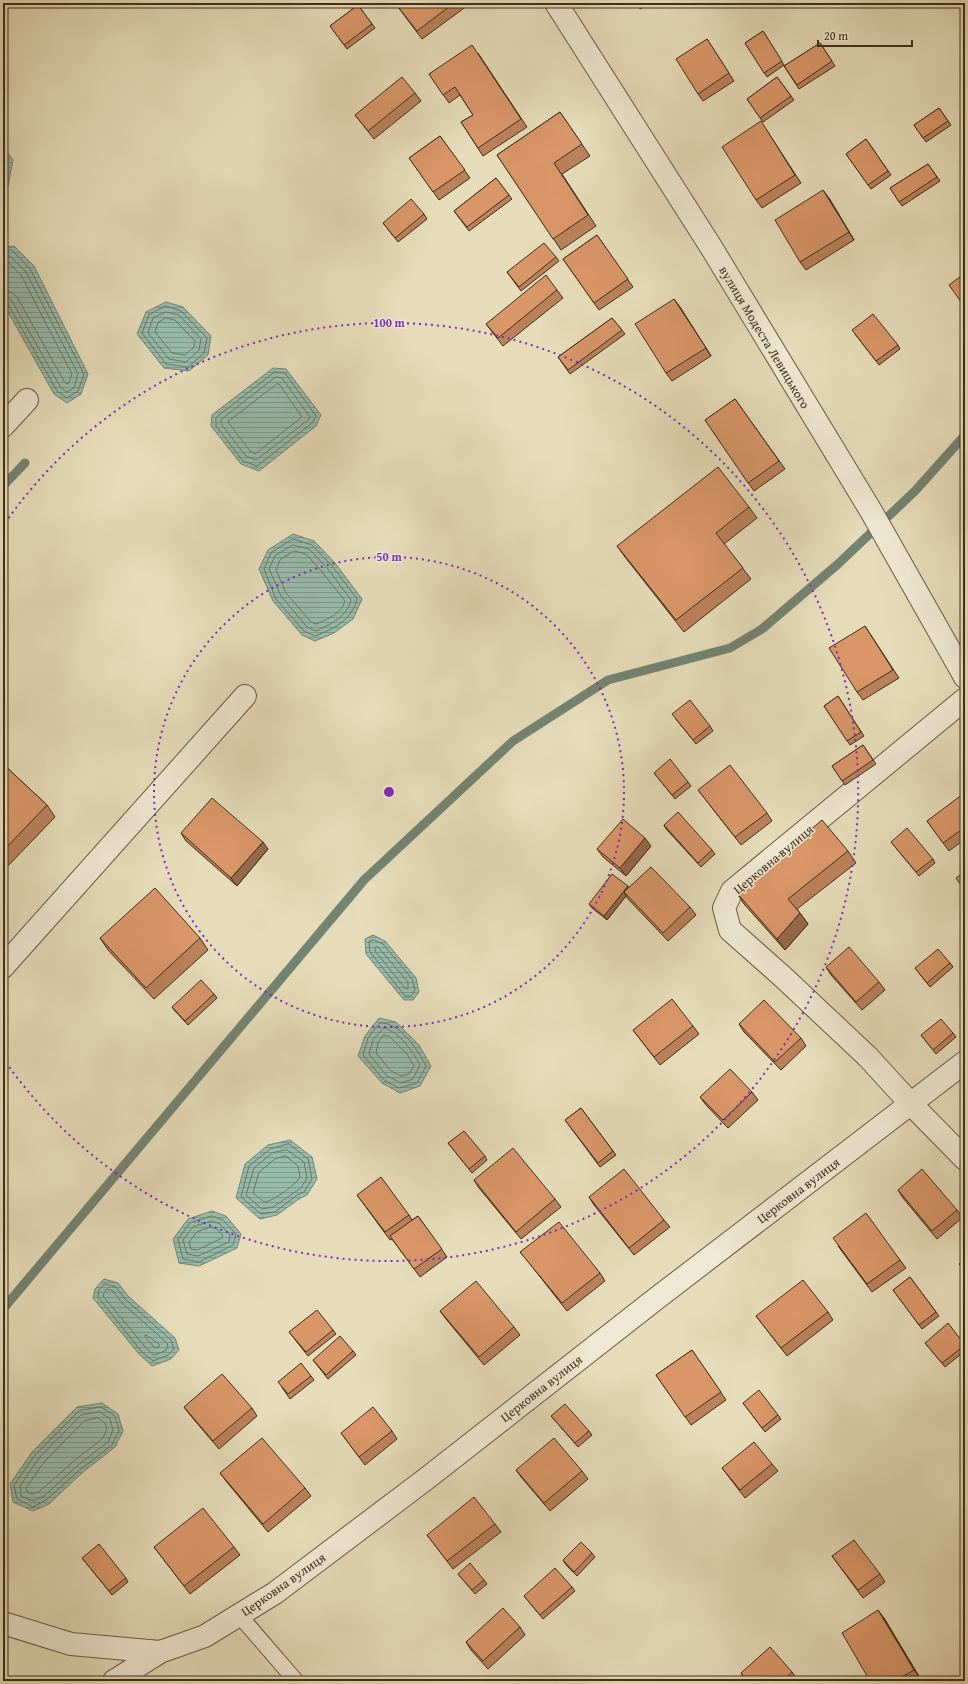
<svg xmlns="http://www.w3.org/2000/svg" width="968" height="1684" font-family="'Gentium Book Plus',serif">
<defs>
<pattern id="water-rules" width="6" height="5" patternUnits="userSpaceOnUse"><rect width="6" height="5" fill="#97bcac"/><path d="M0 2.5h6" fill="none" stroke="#7d998b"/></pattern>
</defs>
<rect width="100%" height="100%" fill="#e6dcb9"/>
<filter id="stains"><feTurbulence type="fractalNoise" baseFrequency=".005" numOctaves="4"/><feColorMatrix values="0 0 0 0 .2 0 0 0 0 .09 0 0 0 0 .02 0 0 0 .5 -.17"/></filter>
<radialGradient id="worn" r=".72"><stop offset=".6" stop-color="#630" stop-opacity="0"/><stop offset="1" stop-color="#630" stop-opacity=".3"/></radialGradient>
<path fill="url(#water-rules)" stroke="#738472" d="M3,147L13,160L7,191L3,193Z
M14,246L34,266L88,374L81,394L67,403L54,394L3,303V247Z
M166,302L183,307L211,336L208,355L189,371L164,368L137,334L146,312Z
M273,368L286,369L321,415L316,426L259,471L241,464L211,426L212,415Z
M293,534L314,541L335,563L362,599L353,619L334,633L315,641L302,635L273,601L259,569L268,550Z
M373,935L385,941L416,978L419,992L413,1000H404L366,954L365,939Z
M379,1018L396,1022L419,1045L431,1066L420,1086L400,1093L382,1083L358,1056L365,1036Z
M290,1140L312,1157L317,1179L307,1195L299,1199L277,1215L260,1219L236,1198L245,1164L268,1145Z
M212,1211L226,1216L241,1234L237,1248L199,1266L179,1263L173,1239L188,1219Z
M104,1279L118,1283L128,1296L175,1338L179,1350L171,1359L152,1366L139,1354L93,1298L95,1289Z
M102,1403L118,1414L123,1431L115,1447L83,1472L49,1504L33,1511L13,1502L10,1484L32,1452L77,1407Z"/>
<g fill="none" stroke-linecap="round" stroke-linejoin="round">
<path stroke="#6a7663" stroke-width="1" d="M3,250H12L30,269L84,374L78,391L67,398L57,391L8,304L3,302
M3,255L10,256L26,272L78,374L74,388L67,392L61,388L12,301L8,298L3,297
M3,262H8L21,275L72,374L68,384L65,383L17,297L11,292L3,291
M166,306L181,311L207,338L204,353L188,367L166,364L142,333L149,315Z
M166,312L179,315L201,339L199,350L186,362L169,359L148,333L153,318Z
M166,318L175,320L195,341L194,347L185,355L172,353L155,332L158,323Z
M275,372L285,373L316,416L312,423L257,466L243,461L216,426V418Z
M276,377L282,378L310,417L308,420L256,460L246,456L221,424V420Z
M277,384H279L302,417L255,454L250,451L228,422Z
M293,539L312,545L332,566L357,599C351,621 335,628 315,636L304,631L276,599L264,569L271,553Z
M293,545L309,549L328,569L351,600C347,617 331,624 316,631L307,627L281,596L269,569L275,556Z
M294,551L306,554L323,573L345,601C341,614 328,619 316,624L311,622L286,593L276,570L280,560Z
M374,940L383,944L412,979L415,990L411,996H405L370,952L369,942Z
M378,947L408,982V989L405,988L375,951V948Z
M380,1023C400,1022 418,1050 426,1066L417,1083L399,1088L384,1080L363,1055L368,1038Z
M384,1028C400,1032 412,1051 420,1065L413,1079L401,1083L387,1076L369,1054L373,1040Z
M384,1035L389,1036L407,1054L414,1066L409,1074L401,1076L391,1071L376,1053L378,1043Z
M289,1144L308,1159L312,1179L304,1192L297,1195L275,1212L261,1214L241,1197L249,1166L270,1149Z
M287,1150L304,1162L307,1178L301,1188L273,1207L262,1209L246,1195L254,1168L272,1153Z
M286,1156L298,1166L300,1177C296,1184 273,1202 264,1202L253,1193L259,1172L275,1159Z
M212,1216L223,1220L236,1234L233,1245L199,1262L183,1259L178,1239L190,1223Z
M212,1221L220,1224L230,1235L229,1242L198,1256L187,1254L183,1240L193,1227Z
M211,1227L217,1229L223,1236L222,1238L197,1250L191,1249L189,1242L197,1232Z
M105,1284L116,1287L125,1299L171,1340L174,1349L168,1355L153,1361L142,1352L98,1297L99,1290Z
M107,1289L113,1291L122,1303L167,1343L168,1347L165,1351L154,1355L146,1348L103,1296L104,1293Z
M146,1335L159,1344V1347L155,1348L145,1337Z
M101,1407L115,1416L119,1431L112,1445L81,1469L46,1500L33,1507L17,1499L14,1485L35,1455L79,1411Z
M100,1412L110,1419L113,1430L108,1442L78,1465L44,1496L33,1501L21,1496L20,1486L39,1458L81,1415Z
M98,1418L105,1423L107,1429L103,1438L74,1461L40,1491L33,1494L27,1492L26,1488L44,1462L84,1421Z"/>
<path stroke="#738472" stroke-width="9" d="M3,486L25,463
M3,1309L364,880L513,741L608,680L730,648L762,629L838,564L915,491L965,435"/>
<defs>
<path id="service" d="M239,1615L296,1681"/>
<path id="minor" d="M556,3L711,247L871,511L965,677
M3,426L27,400
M965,699L732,891L724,908L730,930L783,977L868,1057L911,1104L965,1159
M3,967L245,696
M3,1623L71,1644L160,1652
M114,1681L160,1652L205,1636L275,1593L426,1479L657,1298L965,1062"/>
</defs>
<use href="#service" stroke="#685a42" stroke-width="17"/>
<use href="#minor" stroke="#685a42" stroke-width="24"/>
<use href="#service" stroke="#efe8d2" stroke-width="15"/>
<use href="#minor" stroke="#efe8d2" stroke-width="22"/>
</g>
<path fill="#bb815a" stroke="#3e2f1a" d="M395,3H471L422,39Z
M637,3H649L640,9Z
M358,5L375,28L347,49L330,26Z
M763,31L784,65L767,77L745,43Z
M707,39L734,81L703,101L698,94Z
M820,43L835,66L799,89L784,66Z
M478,53L527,127L483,156L461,122L473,115L460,95L449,103L429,74Z
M777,77L794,100L763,122L747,99Z
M415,93L421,101L374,139L355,115Z
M939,108L951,125L926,142L914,125Z
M560,112L590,156L562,174L596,226L561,250L497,155Z
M766,129L801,183L762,208L756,200Z
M440,136L470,178L439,200L409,158Z
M866,139L891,175L871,189L846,154Z
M928,164L940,181L902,206L890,188Z
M496,178L512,199L469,231L454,211Z
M829,198L854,240L806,270L800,262Z
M424,214L427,219L398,242L383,223Z
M597,235L633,287L599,310L563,259Z
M556,257L559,261L521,291L507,272Z
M557,290L563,298L503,346L486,324Z
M680,307L711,356L672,381L666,373Z
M612,318L625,334L570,374L558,357Z
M855,334L898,345L900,349L879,365Z
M735,399L785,469L754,491L705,420Z
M749,507L757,518L724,544L751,579L684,632L625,557L617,546Z
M865,626L899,678L863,700L857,692Z
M838,696L864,736L850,745L824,706Z
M675,718L710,726L713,731L696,744Z
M863,745L876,764L845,785L832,766Z
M3,764L47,805L55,817L6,868L3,864Z
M654,773L688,782L691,786L675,799Z
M698,790L767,813L772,821L741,845Z
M965,797V839L949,851L927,821Z
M664,825L712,850L715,854L701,867L666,829Z
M181,833L268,849L237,886L186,841Z
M891,842L933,859L935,863L919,876Z
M651,846L626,876L603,857L597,849Z
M848,851L856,863L797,909L808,924L785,950L744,904L736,892Z
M629,887L690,907L696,915L668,941L629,900L626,896L607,920L592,908L589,904Z
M100,938H200L208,950L154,999L108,950Z
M950,963L953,967L930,987L915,968Z
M826,967L879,982L885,990L862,1010L831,975Z
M214,994L217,998L188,1025L175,1011L172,1007Z
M739,1024L801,1038L806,1046L781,1070L744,1032Z
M693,1026L699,1034L660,1065L633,1030Z
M953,1033L956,1037L936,1054L921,1035Z
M752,1092L758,1100L728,1128L706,1105L700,1097Z
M581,1108L616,1155L600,1167L565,1120Z
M448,1143L485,1156L487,1160L472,1173Z
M474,1180L555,1199L561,1207L521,1239L479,1188Z
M898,1190L957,1210L962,1218L937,1239L903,1198Z
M357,1195L409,1215L412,1220L418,1216L447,1257L420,1277L392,1239L390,1240Z
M589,1197L664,1220L670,1227L634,1255L594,1205Z
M838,1246L900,1260L906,1268L872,1292Z
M520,1252L600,1273L605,1281L567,1311L526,1259Z
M910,1277L939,1316L922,1329L893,1290Z
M440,1311L514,1327L520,1335L484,1365L446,1319Z
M828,1312L833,1320L787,1356L756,1316Z
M333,1330L336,1334L308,1356L289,1332Z
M925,1343L965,1344V1351L945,1367Z
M692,1350L726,1400L691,1425L656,1375Z
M353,1351L356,1355L328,1379L313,1360Z
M311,1376L314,1380L290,1399L281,1386Z
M743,1403L778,1415L781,1419L765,1432Z
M184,1407L252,1408L257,1416L219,1449L190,1415Z
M551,1416L589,1431L592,1435L578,1447Z
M392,1431L397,1439L365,1465L341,1433Z
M772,1464L778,1471L745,1498L722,1468Z
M516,1470L582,1471L588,1479L550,1511L521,1477Z
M220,1473L305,1488L311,1496L268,1532L226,1481Z
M495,1524L501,1532L453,1569L427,1535Z
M154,1547H234L240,1555L190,1594Z
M592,1553L595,1557L577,1576L566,1565L563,1560Z
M832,1556L880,1574L885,1582L863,1598Z
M82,1558L126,1578L128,1582L112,1595Z
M458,1574L484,1580L487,1584L475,1594Z
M572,1587L575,1591L543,1619L524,1596Z
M884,1618L920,1678L914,1681H870Z
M520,1627L525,1635L488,1669L471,1650L466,1642Z
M792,1672L798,1680L797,1681H746L741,1673Z"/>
<path fill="#98694a" stroke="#3e2f1a" d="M823,190L829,198L854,240L849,232Z
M674,299L680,307L711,356L706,348Z
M645,838L651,846L626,876L620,868Z
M263,842L268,849L237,886L231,878Z
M628,886L630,890L624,892L626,896L607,920L604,916Z
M800,913L808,924L785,950L777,939Z
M878,1610L884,1618L920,1678L914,1670Z"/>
<path fill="#d99669" stroke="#3e2f1a" d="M395,3H454L417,31Z
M358,5L372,24L344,45L330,26Z
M763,31L782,61L764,73L745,43Z
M707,39L729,73L698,94L676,59Z
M820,43L832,61L797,85L784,66Z
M472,45L521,119L478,148L461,122L473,115L455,87L443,95L429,74Z
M402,77L415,93L368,131L355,115Z
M777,77L791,96L760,118L747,99Z
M939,108L948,121L923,138L914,125Z
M560,112L582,144L554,163L588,215L553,239L497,155Z
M761,121L795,175L756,200L722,147Z
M440,136L465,170L433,192L409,158Z
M866,139L888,171L868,185L846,154Z
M928,164L937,177L899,202L890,188Z
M496,178L509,195L467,227L454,211Z
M823,190L849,232L800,262L775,220Z
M411,199L424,214L395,238L383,223Z
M597,235L628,279L594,303L563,259Z
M544,243L556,257L519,287L507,272Z
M965,273V306H964L949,285Z
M546,275L557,290L498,338L486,324Z
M674,299L706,348L666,373L635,324Z
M873,314L898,345L876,361L852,330Z
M612,318L622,330L568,370L558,357Z
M735,399L779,461L748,483L705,420Z
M718,467L749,507L716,533L743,568L676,620L617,546Z
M865,626L893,670L857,692L829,648Z
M838,696L861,732L847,741L824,706Z
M690,700L710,726L693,740L672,714Z
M863,745L873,760L842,781L832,766Z
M670,759L688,782L672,795L654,773Z
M3,764L47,805L3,851Z
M730,765L767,813L735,837L698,790Z
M963,794L965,797V827L943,843L927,821Z
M212,798L263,842L231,878L181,833Z
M678,812L712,850L698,863L664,825Z
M623,819L645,838L620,868L597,849Z
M822,820L848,851L788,899L800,913L777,939L736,892Z
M907,828L933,859L916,872L891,842Z
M651,867L690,907L663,933L624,892Z
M965,872V891L956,878Z
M612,874L628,886L604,916L589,904Z
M155,888L200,938L146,988L100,938Z
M849,947L879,982L856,1002L826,967Z
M938,949L950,963L927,983L915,968Z
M201,980L214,994L185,1021L172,1007Z
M672,999L693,1026L654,1057L633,1030Z
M764,1000L801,1038L775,1062L739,1024Z
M941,1019L953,1033L933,1050L921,1035Z
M730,1069L752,1092L723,1120L700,1097Z
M581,1108L613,1151L598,1163L565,1120Z
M464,1131L485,1156L469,1169L448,1143Z
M513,1148L555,1199L516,1232L474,1180Z
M624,1169L664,1220L629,1248L589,1197Z
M922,1169L957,1210L932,1231L898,1190Z
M381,1177L409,1215L385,1232L357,1195Z
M866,1213L900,1260L867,1284L833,1238Z
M418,1216L442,1249L414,1269L390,1236Z
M559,1222L600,1273L562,1303L520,1252Z
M965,1259V1271L959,1264Z
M910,1277L936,1312L919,1325L893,1290Z
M803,1280L828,1312L781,1348L756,1316Z
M476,1281L514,1327L479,1357L440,1311Z
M317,1310L333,1330L306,1352L289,1332Z
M948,1323L965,1345L942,1363L925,1343Z
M340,1336L353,1351L326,1375L313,1360Z
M692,1350L721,1392L685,1417L656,1375Z
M301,1363L311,1376L288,1394L278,1382Z
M222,1374L252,1408L213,1441L184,1407Z
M759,1390L778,1415L762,1428L743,1403Z
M565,1404L589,1431L575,1443L551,1416Z
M373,1407L392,1431L359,1457L341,1433Z
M262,1438L305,1488L263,1524L220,1473Z
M554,1438L582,1471L544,1503L516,1470Z
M754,1442L772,1464L740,1490L722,1468Z
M474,1497L495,1524L447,1561L427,1535Z
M203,1508L234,1547L184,1586L154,1547Z
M854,1540L880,1574L858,1590L832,1556Z
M581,1542L592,1553L574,1572L563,1560Z
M99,1544L126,1578L109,1591L82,1558Z
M470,1563L484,1580L472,1590L458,1574Z
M555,1568L572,1587L540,1615L524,1596Z
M503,1608L520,1627L483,1661L466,1642Z
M878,1610L914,1670L895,1681H870L842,1633Z
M770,1647L792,1672L782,1681H748L741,1673Z"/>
<g fill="none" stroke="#7b2cbf" stroke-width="2" stroke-dasharray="2 4">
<circle cx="389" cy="792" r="235"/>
<path d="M5 523A469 469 0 1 1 5 1061"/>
</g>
<g text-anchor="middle" stroke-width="3" stroke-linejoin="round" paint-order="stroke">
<g font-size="13" fill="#3e2f1a" stroke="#efe8d2">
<text transform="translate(765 337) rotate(59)" y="5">вулиця Модеста Левицького</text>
<text transform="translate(773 859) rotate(-40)" y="5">Церковна вулиця</text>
<text transform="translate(798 1190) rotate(-37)" y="5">Церковна вулиця</text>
<text transform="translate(541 1388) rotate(-38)" y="5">Церковна вулиця</text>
<text transform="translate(283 1584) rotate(-35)" y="5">Церковна вулиця</text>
</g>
</g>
<circle cx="389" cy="792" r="6" fill="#7b2cbf" stroke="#efe8d2" stroke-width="2"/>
<g font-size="12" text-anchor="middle" font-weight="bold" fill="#7b2cbf" stroke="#efe8d2" stroke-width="3" stroke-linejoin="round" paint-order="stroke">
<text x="389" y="327">100 m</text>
<text x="389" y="561">50 m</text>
</g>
<rect width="968" height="1684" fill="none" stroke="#e6dcb9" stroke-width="16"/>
<rect x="4" y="4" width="960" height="1676" fill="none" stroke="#3e2f1a" stroke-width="2"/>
<rect x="8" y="8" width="952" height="1668" fill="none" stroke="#3e2f1a"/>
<path d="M818 40v6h94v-6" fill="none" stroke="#3e2f1a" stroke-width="2"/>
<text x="824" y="40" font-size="12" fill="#3e2f1a" stroke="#efe8d2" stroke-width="3" paint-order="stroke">20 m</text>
<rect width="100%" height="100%" filter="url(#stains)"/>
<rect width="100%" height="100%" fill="url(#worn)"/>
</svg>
